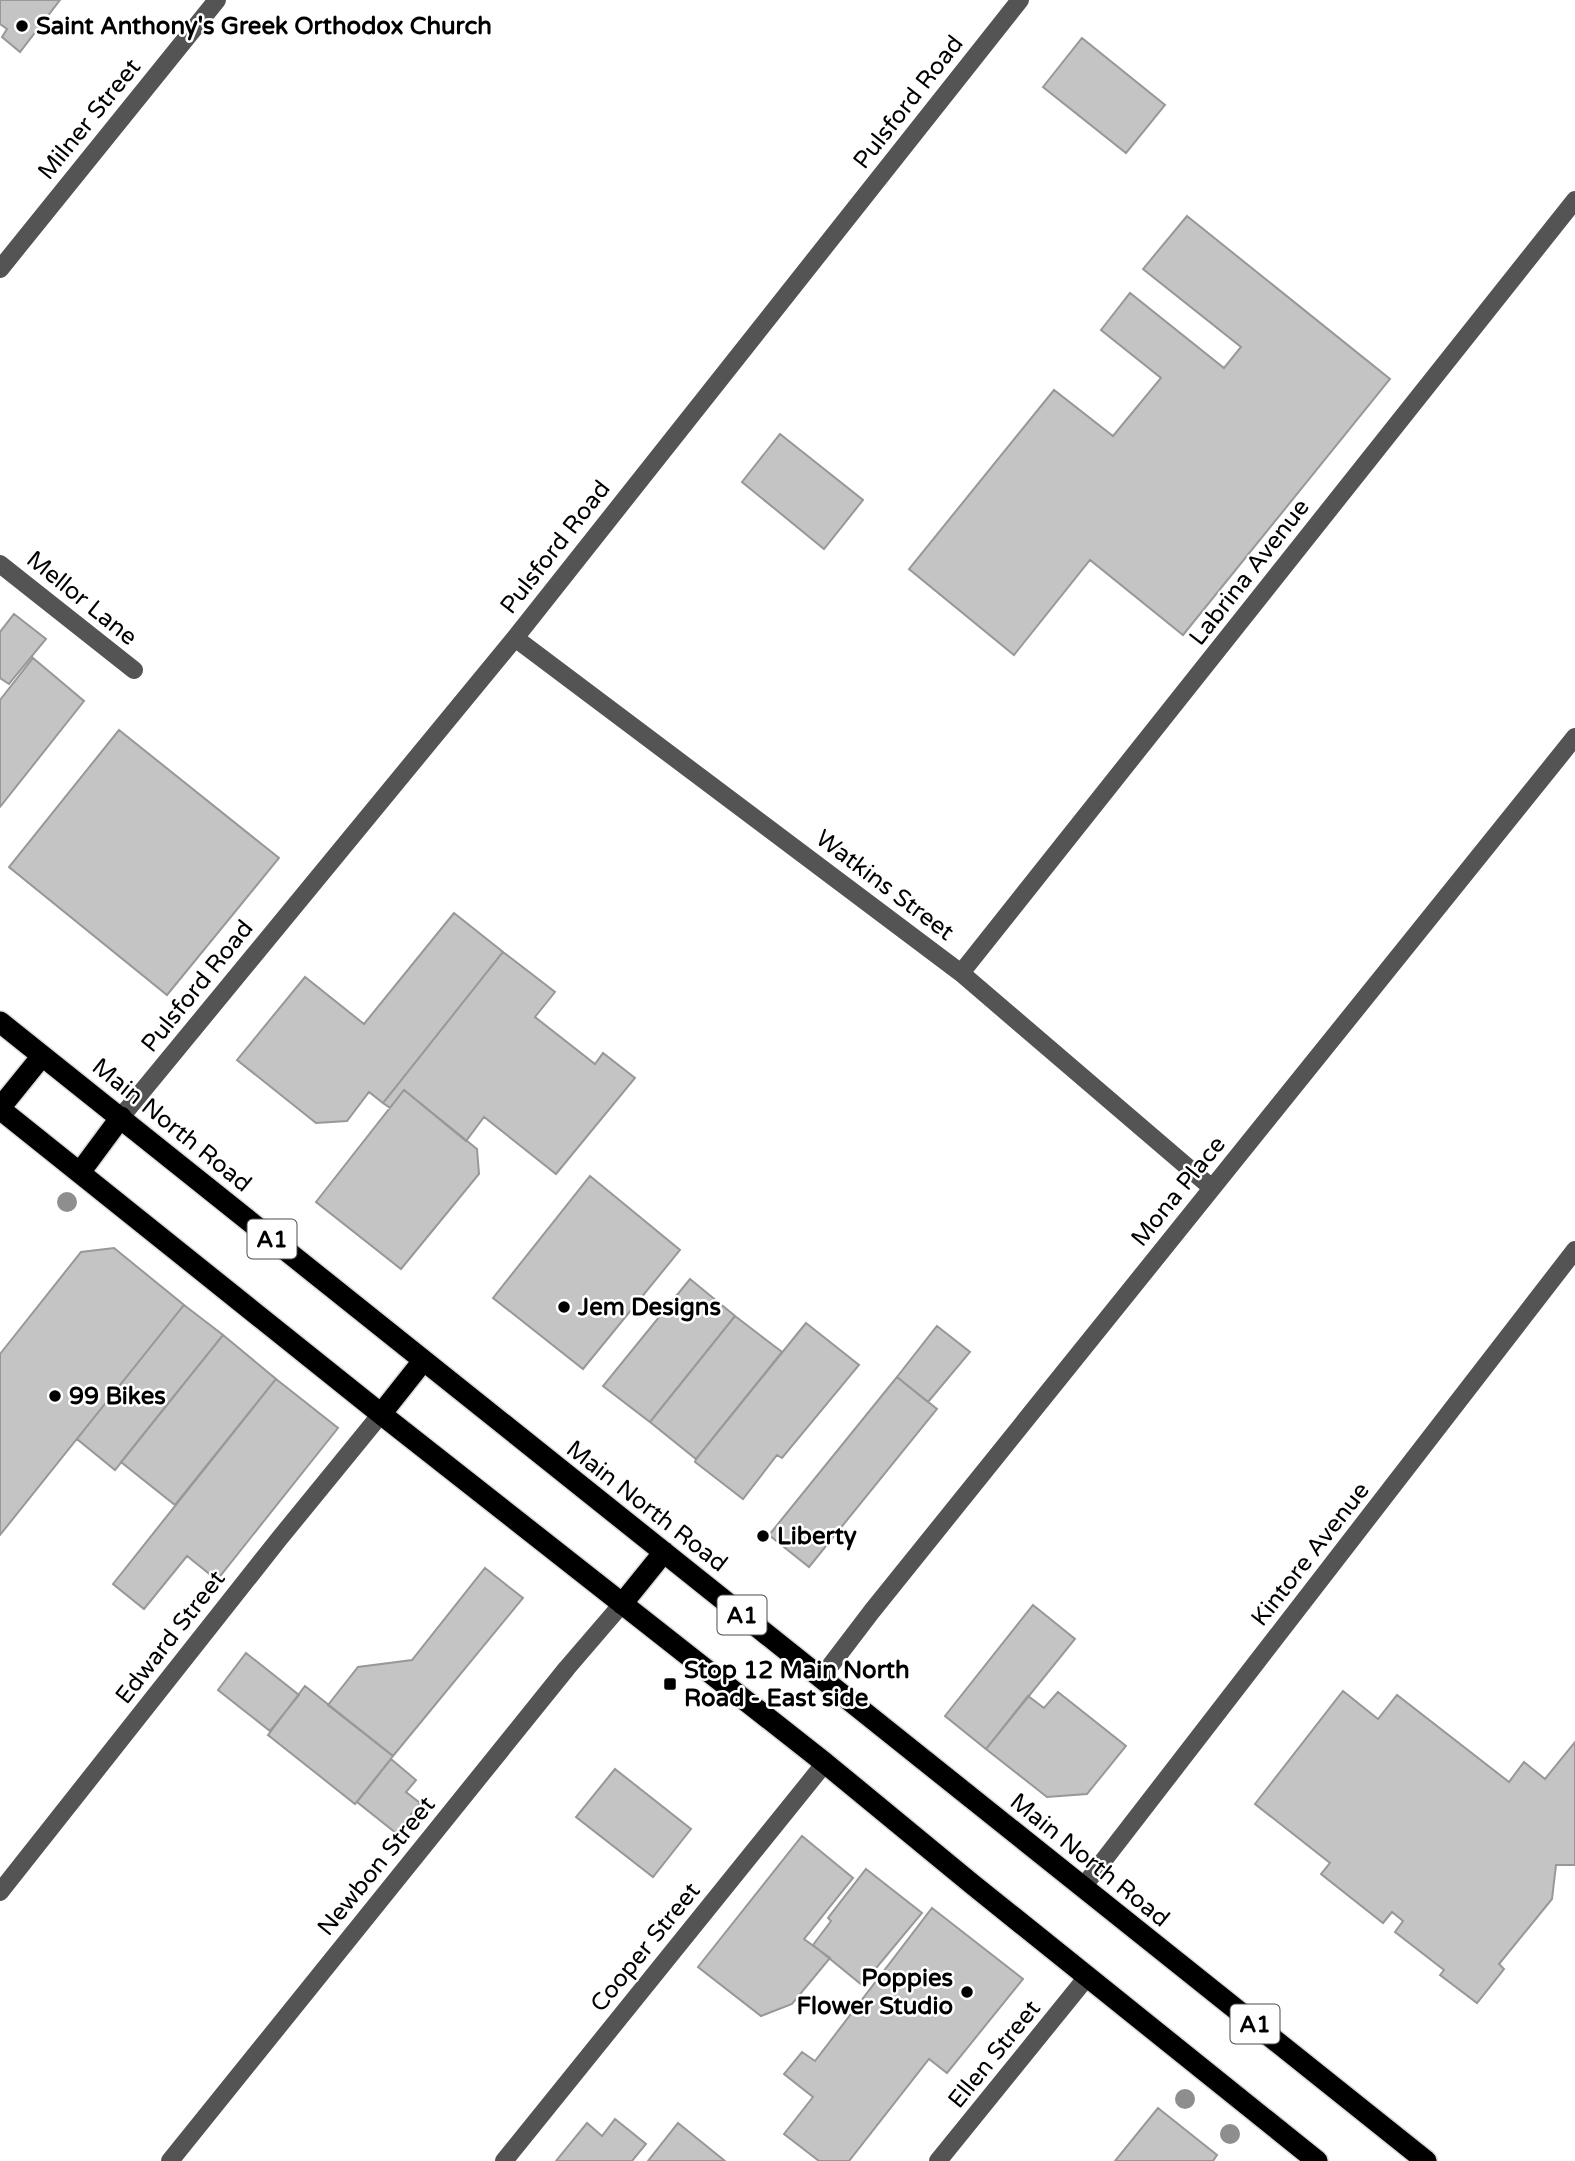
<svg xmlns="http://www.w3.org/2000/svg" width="1575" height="2161" font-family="'Varela Round',sans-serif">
<rect width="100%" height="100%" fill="#fff"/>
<path fill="#c4c4c4" stroke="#989898" stroke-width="2" d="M0,0H60L20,52L2,37L7,29L0,24Z
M1082,38L1165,105L1126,153L1043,87Z
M1187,216L1390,379L1183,635L1090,560L1014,655L909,569L1054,390L1113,436L1161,378L1101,330L1130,293L1224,368L1241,347L1143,269Z
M780,434L863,500L824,549L742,482Z
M14,614L46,639L9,684L0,678V632Z
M33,658L84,701L0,807V700Z
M119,730L279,858L167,995L9,867Z
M454,913L503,952L383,1103L369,1092L347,1121L316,1123L237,1060L305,977L364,1024Z
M503,952L555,992L535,1017L595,1064L603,1053L635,1078L556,1174L484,1117L466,1141L404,1090L390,1108L383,1103Z
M404,1090L477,1149L479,1174L401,1269L316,1202Z
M590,1176L680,1250L583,1369L493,1298Z
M114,1248L184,1305L0,1535V1354L81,1252Z
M690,1279L735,1316L650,1422L603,1386Z
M184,1305L223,1335L115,1470L77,1439Z
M735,1316L782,1352L696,1459L650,1422Z
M806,1323L859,1365L782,1458L777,1455L743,1499L695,1462L696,1459Z
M937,1326L970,1352L928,1402L897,1377Z
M223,1335L276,1379L175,1505L121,1462Z
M897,1377L937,1409L809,1567L769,1535Z
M276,1379L338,1428L217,1580L187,1556L144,1609L113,1584Z
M485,1568L523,1598L393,1756L328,1705L358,1667L412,1660Z
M1033,1605L1075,1639L986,1749L945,1716Z
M246,1653L299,1695L270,1731L218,1690Z
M305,1686L393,1756L355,1804L268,1735Z
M1343,1691L1378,1719L1397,1695L1509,1782L1524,1762L1545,1779L1575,1742V1865H1556L1552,1899L1499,1964L1504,1969L1477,2003L1440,1975L1444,1970L1395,1932L1403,1921L1392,1912L1383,1923L1321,1874L1330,1863L1255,1804Z
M1058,1692L1126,1746L1087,1794L1047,1797L986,1749L1028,1696L1044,1708Z
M391,1759L416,1780L406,1792L420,1803L396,1833L357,1802Z
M615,1769L691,1829L653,1877L576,1817Z
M802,1836L853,1878L804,1939L830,1958L792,2004L761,2016L698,1967Z
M866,1869L922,1913L862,1985L813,1945L831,1921L828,1918Z
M932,1908L1023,1979L947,2073L929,2059L849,2161H819L784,2134L813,2097L784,2074L802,2052L815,2061Z
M1158,2108L1217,2155L1213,2161H1115Z
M615,2119L646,2144L632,2161H556L587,2123L602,2136Z
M678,2123L725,2161H648Z"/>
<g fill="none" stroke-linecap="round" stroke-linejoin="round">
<defs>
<path id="highway" d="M0,1022L1426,2161
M0,1108L42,1056
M0,1109L381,1414L825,1763L972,1884L1317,2161
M81,1171L121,1117
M381,1414L423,1361
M622,1604L664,1552"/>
</defs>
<use href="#highway" stroke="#dbdbdb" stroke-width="24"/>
<path stroke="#545454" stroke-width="18" d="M0,269L217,0
M0,564L134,670
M515,638L961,973L1212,1188
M961,973L1575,200
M121,1117L515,638L1020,0
M821,1678L872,1611L1575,737
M1083,1887L1575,1250
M0,1892L279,1539L381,1414
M170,2161L567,1668L622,1604
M504,2161L825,1763
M938,2161L1087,1977"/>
<use href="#highway" stroke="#000" stroke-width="21"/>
</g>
<g fill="#8e8e8e">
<circle cx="67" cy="1202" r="10"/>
<circle cx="1185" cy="2099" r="10"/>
<circle cx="1230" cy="2134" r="10"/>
</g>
<g fill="#000" stroke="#fff" stroke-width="2.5">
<circle cx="22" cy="26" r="7"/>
<circle cx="564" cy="1307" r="7"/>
<circle cx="55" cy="1396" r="7"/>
<circle cx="763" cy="1536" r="7"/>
<rect x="663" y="1677" width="14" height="14" rx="3.5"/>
<circle cx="967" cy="1992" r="7"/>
</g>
<g text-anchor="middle" stroke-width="5" stroke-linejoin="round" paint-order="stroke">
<g fill="#fff" stroke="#4c4c4c" stroke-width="2">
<rect x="247.5" y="1219.5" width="49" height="39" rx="5"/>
<rect x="717.5" y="1595.5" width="49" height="39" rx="5"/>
<rect x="1230.5" y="2004.5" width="49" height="39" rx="5"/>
</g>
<g font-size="23" font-weight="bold" fill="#000">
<text x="272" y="1247">A1</text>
<text x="742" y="1623">A1</text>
<text x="1255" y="2032">A1</text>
</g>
<g font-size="24" font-weight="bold" fill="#000" stroke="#fff" text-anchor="start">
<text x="36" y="34">Saint Anthony's Greek Orthodox Church</text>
<text x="578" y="1315">Jem Designs</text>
<text x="69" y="1404">99 Bikes</text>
<text x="777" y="1544">Liberty</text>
<text x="684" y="1678">Stop 12 Main North<tspan x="684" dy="28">Road - East side</tspan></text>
<text x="953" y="1986" text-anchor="end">Poppies<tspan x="953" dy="28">Flower Studio</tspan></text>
</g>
<g font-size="24" fill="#000" stroke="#fff">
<text transform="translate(908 102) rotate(-52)" y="8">Pulsford Road</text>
<text transform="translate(89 119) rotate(-51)" y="8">Milner Street</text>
<text transform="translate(555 547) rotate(-52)" y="8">Pulsford Road</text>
<text transform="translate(1249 572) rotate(-52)" y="8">Labrina Avenue</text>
<text transform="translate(82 598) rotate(39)" y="8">Mellor Lane</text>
<text transform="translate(885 885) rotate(37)" y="8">Watkins Street</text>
<text transform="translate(197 986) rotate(-51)" y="8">Pulsford Road</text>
<text transform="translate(172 1125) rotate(39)" y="8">Main North Road</text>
<text transform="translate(1178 1191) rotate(-51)" y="8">Mona Place</text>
<text transform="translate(647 1506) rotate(38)" y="8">Main North Road</text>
<text transform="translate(1310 1554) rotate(-52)" y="8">Kintore Avenue</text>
<text transform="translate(170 1637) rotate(-52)" y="8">Edward Street</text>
<text transform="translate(1090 1860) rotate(39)" y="8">Main North Road</text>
<text transform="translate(376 1866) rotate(-51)" y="8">Newbon Street</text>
<text transform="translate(645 1947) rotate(-51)" y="8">Cooper Street</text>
<text transform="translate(994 2054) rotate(-51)" y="8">Ellen Street</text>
</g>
</g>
</svg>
